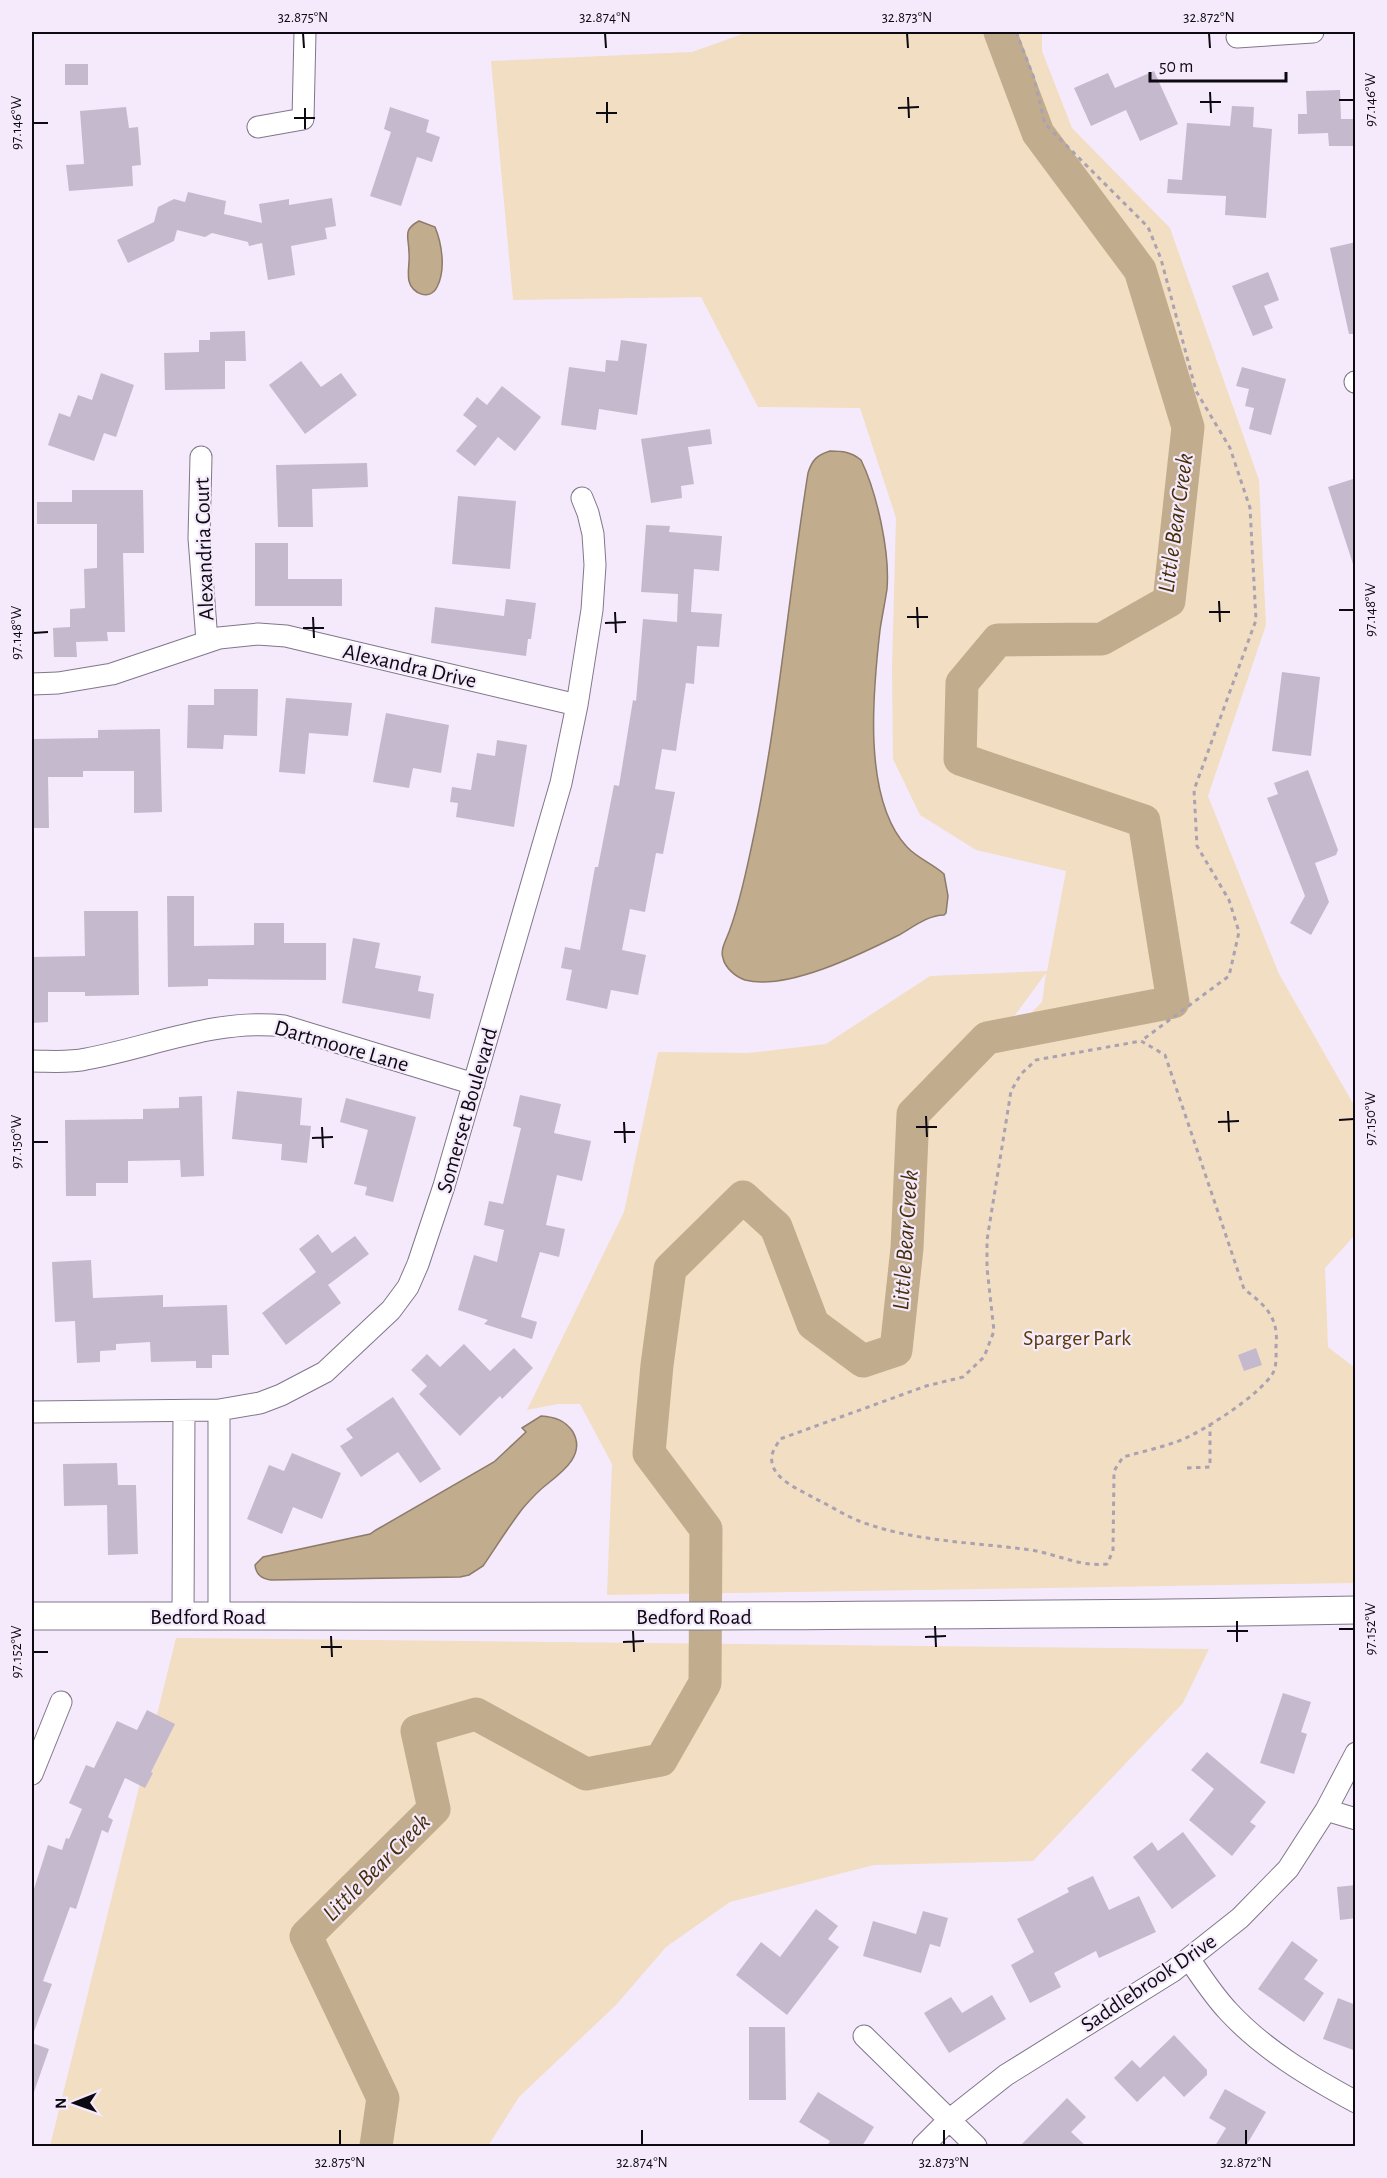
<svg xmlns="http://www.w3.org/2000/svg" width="1387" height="2178" font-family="'Alegreya Sans',sans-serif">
<rect width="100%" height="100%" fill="#f4eafc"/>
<path fill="#f2dec3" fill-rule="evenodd" d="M748,32H1042V51L1072,128L1170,228L1259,480L1266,625L1208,796L1279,974L1355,1107V1235L1325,1268L1328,1347L1355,1368V1583L607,1595L612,1464L580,1404H558L527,1410L624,1212L658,1052L748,1053L826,1044L930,976L1047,971L1066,871L976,850L920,815L893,759L892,669L896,518L860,408L758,407L701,297L513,300L491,61L692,52ZM1046,973L1042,1002L982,1061V1060Z
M176,1638L1209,1649L1183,1703L1033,1861L874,1865L730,1902L666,1947L616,2005L519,2097L488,2146H50Z"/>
<path fill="#c2ac8e" stroke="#8c7b68" stroke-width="1.5" d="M419,221L435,227C442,244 446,270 437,287C430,301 412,294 409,281C407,272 410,262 409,253C409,237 402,230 419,221Z
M830,451C843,451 851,452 861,460C877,493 890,552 887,589C885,603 882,616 880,630C873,691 862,799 907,847C917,858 933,864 944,874L948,896L946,913L944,915C928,915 913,927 899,935C861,954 787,991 745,980C736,977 725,968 723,958C720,950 726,940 729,932C739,906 745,877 751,849C778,725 788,598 808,473C812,460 817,455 830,451Z
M541,1416C555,1417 565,1420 573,1432C586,1455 562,1472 546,1485C538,1491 530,1500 523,1508C509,1526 496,1547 483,1566L469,1575L460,1577L271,1580C262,1579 256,1575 255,1565L263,1557L370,1534L376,1530L494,1462L526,1432L522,1428Z"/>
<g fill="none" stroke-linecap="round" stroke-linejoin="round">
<path stroke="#c2ac8e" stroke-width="33" d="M376,2146L383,2098L306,1936L434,1809L417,1731L476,1714L586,1774L661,1760L705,1683L706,1529L649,1453L657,1365L670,1269L743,1197L776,1227L813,1324L863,1361L896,1350L907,1248L913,1114L987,1038L1173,1002L1144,821L960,759L962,683L998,640L1102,639L1169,601L1188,427L1140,270L1038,133L1000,32"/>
</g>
<path fill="#c5b9ce" d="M65,64H88V85H65Z
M1154,71L1178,124L1140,141L1126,110L1091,126L1074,88L1108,73L1115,88Z
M1340,90L1341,119H1356V146H1329L1328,133L1298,134V114H1307L1306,91Z
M1232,106L1254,107L1253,127L1272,129L1266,218L1225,215L1226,196L1167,193L1168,179L1182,180L1187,123L1230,126Z
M126,107L129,128L138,127L141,165L132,166L133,186L69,191L66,165L84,164L80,111Z
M390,107L429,120L426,132L440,137L432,162L417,157L401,206L370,196L391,132L384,129Z
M188,192L226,201L224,214L262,223L259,204L289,199V205L332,198L336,226L325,228L327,239L291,246L295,275L268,280L262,243L249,246L248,242L212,233L205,237L177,230L174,241L128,263L117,240L154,222L158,207L174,199L185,202Z
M1356,242V334H1349L1330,248Z
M1268,272L1279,300L1264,306L1273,328L1253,336L1232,286Z
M245,331L246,361H225V389L165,390L164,353L199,352V340H210V332Z
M621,340L647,344L637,415L599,409L596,430L561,425L569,367L605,372L606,360L618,361Z
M301,361L321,387L341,373L357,395L305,434L269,385Z
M1242,367L1286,379L1271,435L1249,429L1254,408L1245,406L1249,389L1236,386Z
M101,373L134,385L116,437L104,433L94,461L48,445L59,413L70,417L78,395L92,400Z
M502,386L541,417L515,451L498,437L475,466L456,451L477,426L463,415L477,397L487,405Z
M710,429L712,444L688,447L694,484L681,486L682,498L651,503L641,439Z
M367,463L368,487L312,489L313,527H278L276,465Z
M1356,478V563L1353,564L1328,487Z
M72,490H143L144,553H123L125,632H107L108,641L76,642L77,657H54L53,628L70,627V609L85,608L84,569L97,568V524H37V502H72Z
M458,496L516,501L510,569L452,564Z
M646,525L670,526L669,532L722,536L719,571L694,569L691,612L722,614L719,647L697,646L694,684L686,683L676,751L662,749L655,789L675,792L663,854L656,853L645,912L630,909L622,950L646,955L638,995L611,990L607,1009L566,1000L572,970L561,968L565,947L580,950L595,867H598L614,785L619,786L633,700L636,701L643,619L677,622L678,594L641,592Z
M255,543H288V579H342V606H255Z
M506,599L536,603L531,639H528L526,656L431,643L435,607L504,616Z
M1282,672L1320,677L1311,756L1272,751Z
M214,689H258L257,736L224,735L223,749L187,748L188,705H214Z
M286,698L352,703L348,736L309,733L305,774L279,772Z
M386,713L449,725L441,773L413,768L409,788L373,782Z
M160,729L162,812L134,813V771H83V777H48L49,828H32V739L98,738V730Z
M497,740L527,745L514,827L456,817L458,803L450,802L452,787L471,790L477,753L495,756Z
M1308,770L1338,850L1336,855L1315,863L1329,902L1311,935L1290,923L1305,896L1267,798L1278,794L1274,783Z
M167,896H194V946L254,945V923H284V943H326V980L208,979V986L168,987Z
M84,911H138L139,995L85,996V992H48V1022L32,1023V957L85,956Z
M353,938L380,943L375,968L421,976L418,991L434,994L430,1019L342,1003Z
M237,1091L302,1098L300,1125L311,1126L307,1163L281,1160L282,1144L232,1139Z
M520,1095L561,1104L554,1133L591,1141L582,1181L557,1175L546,1225L565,1229L559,1257L540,1252L521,1317L537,1322L532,1339L484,1324L488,1320L458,1310L474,1255L497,1262L504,1230L484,1225L489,1201L503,1204L521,1128L513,1126Z
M202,1096L204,1176L181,1177L180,1160L128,1161V1183H96V1196H66L65,1120L143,1119V1109L179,1108V1097Z
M346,1098L416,1117L393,1202L365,1195L367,1187L354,1184L368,1130L340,1122Z
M318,1234L332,1253L355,1236L369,1254L328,1285L341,1303L286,1345L262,1313L316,1272L299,1249Z
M91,1260L93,1298L163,1295V1307L227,1305L229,1355H212V1368H196V1361L151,1362L150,1342L116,1344V1350L100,1351V1362L77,1363L75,1321L55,1322L52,1262Z
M464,1344L490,1371L514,1348L533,1368L502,1399L500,1396L460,1436L419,1394L427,1386L411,1370L427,1354L440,1367Z
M1256,1348L1262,1365L1244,1371L1238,1355Z
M393,1397L441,1469L420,1483L398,1452L361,1477L340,1446L353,1438L346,1429Z
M292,1453L341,1473L322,1519L293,1507L282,1534L247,1519L269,1465L284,1471Z
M117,1463L118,1485H136L138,1554L108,1555L107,1505L64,1506L63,1464Z
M1283,1693L1311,1702L1301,1732L1307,1734L1294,1774L1260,1763Z
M147,1710L175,1724L151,1772L153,1773L145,1788L125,1778L108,1817L113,1820L108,1833L102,1830L76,1909L70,1907L43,1981L52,1984L33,2034H32V1895L48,1845L62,1850L66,1838L69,1839L82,1809L69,1803L86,1765L94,1768L117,1721L137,1730Z
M1207,1752L1266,1802L1250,1822L1256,1826L1232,1856L1189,1820L1214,1789L1191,1770Z
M1183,1832L1216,1876L1172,1909L1133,1857L1152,1842L1158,1851Z
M1093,1876L1109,1910L1139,1896L1156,1932L1099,1958L1096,1951L1054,1973L1061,1987L1030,2003L1011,1965L1034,1952L1017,1919L1069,1892L1067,1888Z
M1356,1885V1918L1340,1920L1337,1887Z
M816,1909L838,1926L828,1939L839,1947L787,2015L736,1975L761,1942L780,1957Z
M923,1911L948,1918L940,1947L930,1944L921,1973L863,1956L873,1921L916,1934Z
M1292,1941L1318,1960L1304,1979L1324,1993L1304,2022L1258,1989Z
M992,1995L1006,2019L949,2053L924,2013L951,1997L962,2013Z
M1338,1998L1356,2005V2051L1323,2039Z
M749,2027H785L786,2100H749Z
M1174,2035L1207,2070V2075L1184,2097L1164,2076L1137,2102L1114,2078L1132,2060L1140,2068Z
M32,2043L49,2049L34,2092L32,2091Z
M1225,2089L1266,2112L1246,2146H1215L1226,2128L1209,2118Z
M818,2092L874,2127L862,2146H827L830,2141L799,2122Z
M1067,2098L1086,2117L1071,2132L1086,2146H1020Z"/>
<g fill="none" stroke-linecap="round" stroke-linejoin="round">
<defs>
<path id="minor" d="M1237,37L1313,32
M258,127L303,119L305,32
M1355,382H1356
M201,457L199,538L207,641
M32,684L58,683L112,674L219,638L258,634L286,636L577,705
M32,1061C49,1061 69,1063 86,1059C152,1047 216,1018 284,1026L474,1084
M32,1412L219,1410L260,1403L281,1395L325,1372L391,1310L408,1287L418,1264L444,1186L561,783L577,705L592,610L595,565L593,534L588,513L582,498
M183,1616L184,1411
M219,1616V1410
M32,1774L61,1702
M1326,1810L1356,1819
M1189,1959C1201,1976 1213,1995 1228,2011C1264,2050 1310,2077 1356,2102
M864,2036L976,2146
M923,2146L949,2120L1006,2075L1173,1971L1240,1918L1288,1869L1326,1810L1356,1753"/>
<path id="tertiary" d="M32,1616C473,1616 914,1618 1356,1610"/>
</defs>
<use href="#minor" stroke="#82768a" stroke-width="23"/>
<use href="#tertiary" stroke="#82768a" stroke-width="29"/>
<path stroke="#aaa2b1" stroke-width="3" stroke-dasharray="4.5 4.5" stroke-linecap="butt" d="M1016,32L1034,78L1045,124L1148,227L1161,259L1196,391L1230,448L1250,508L1256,620L1194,790L1197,846L1229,900L1239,932L1229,976L1141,1041
M1141,1041L1165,1055L1244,1289C1265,1305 1279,1317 1276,1346C1276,1353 1277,1366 1273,1373C1260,1395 1200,1434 1176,1442C1159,1448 1141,1452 1123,1457L1114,1471L1113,1551L1107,1564C1079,1567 1057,1554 1031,1550C973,1542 914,1542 859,1521C844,1515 829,1505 814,1498C799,1489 768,1478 772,1455C773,1450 778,1443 780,1439L926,1386L963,1377L984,1357L994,1331L987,1268V1240L1011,1091L1021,1074L1036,1060Z
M1187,1468L1210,1467V1424"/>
<use href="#minor" stroke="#fff" stroke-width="21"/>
<use href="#tertiary" stroke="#fff" stroke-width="27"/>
</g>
<path fill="none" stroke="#0d0910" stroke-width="2" d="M303,33L304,48M605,33L606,48M907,33L908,48M1209,33L1210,48M1210,92L1211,113M908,97L909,118M1339,100H1354M607,102V123M1200,102H1221M305,108V129M898,108L919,107M596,113H617M294,118H315M33,123H48M1219,601L1220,622M917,607L918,628M1339,610H1354M615,612L616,633M1209,612H1230M313,617L314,638M907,617H928M605,623L626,622M303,628H324M33,633L48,632M1228,1111L1229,1132M926,1116L927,1137M1339,1120L1354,1119M624,1122L625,1143M1218,1122L1239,1121M322,1127L323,1148M916,1127H937M614,1132H635M312,1138L333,1137M33,1142H48M1237,1621V1642M935,1626L936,1647M1339,1629H1354M633,1631L634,1652M1227,1631H1248M331,1636L332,1657M925,1637L946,1636M623,1642L644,1641M321,1647H342M33,1652H48M340,2130V2145M642,2130V2145M944,2130V2145M1246,2130V2145"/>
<g text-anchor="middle" stroke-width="4.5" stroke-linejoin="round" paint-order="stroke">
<g font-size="22" fill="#0d0910" stroke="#f4eafc">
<text transform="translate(203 549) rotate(-92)" y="8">Alexandria Court</text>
<text transform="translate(410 665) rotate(13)" y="8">Alexandra Drive</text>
<text transform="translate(342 1045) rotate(16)" y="8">Dartmoore Lane</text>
<text transform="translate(466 1110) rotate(-74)" y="8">Somerset Boulevard</text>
<text x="208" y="1624">Bedford Road</text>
<text x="694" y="1624">Bedford Road</text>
<text transform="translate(1148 1982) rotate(-34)" y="8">Saddlebrook Drive</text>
</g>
<g font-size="22" fill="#593a02" stroke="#f4eafc">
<text x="1077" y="1345">Sparger Park</text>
</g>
<g font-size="24" font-style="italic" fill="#452d06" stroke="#f4eafc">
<text transform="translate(1175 523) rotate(-82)" y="8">Little Bear Creek</text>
<text transform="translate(905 1240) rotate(-86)" y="8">Little Bear Creek</text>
<text transform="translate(376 1867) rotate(-45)" y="8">Little Bear Creek</text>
</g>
</g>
<rect width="1387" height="2178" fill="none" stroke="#f4eafc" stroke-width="66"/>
<g transform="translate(75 2103) rotate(269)" stroke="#f4eafc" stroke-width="4.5" paint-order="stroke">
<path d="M0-4.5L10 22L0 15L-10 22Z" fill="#0d0910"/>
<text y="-9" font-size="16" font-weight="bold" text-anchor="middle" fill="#0d0910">N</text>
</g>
<path d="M1150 72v9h136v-9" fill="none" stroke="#0d0910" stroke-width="3"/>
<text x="1159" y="72" font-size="18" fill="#0d0910" stroke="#f4eafc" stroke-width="4.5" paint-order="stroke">50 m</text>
<rect x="33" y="33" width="1321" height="2112" fill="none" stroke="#0d0910" stroke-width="2"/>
<g font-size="15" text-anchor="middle" fill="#0d0910">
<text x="303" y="22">32.875°N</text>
<text x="605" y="22">32.874°N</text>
<text x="907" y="22">32.873°N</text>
<text x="1209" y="22">32.872°N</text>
<text transform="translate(1370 100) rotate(-90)" y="5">97.146°W</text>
<text transform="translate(16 123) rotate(-90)" y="5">97.146°W</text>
<text transform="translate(1370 610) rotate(-90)" y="5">97.148°W</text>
<text transform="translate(16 633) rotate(-90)" y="5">97.148°W</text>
<text transform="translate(1370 1119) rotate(-90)" y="5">97.150°W</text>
<text transform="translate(16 1142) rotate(-90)" y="5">97.150°W</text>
<text transform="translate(1370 1629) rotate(-90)" y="5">97.152°W</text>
<text transform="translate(16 1652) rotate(-90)" y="5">97.152°W</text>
<text x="340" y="2167">32.875°N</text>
<text x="642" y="2167">32.874°N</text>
<text x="944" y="2167">32.873°N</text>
<text x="1246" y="2167">32.872°N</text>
</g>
</svg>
